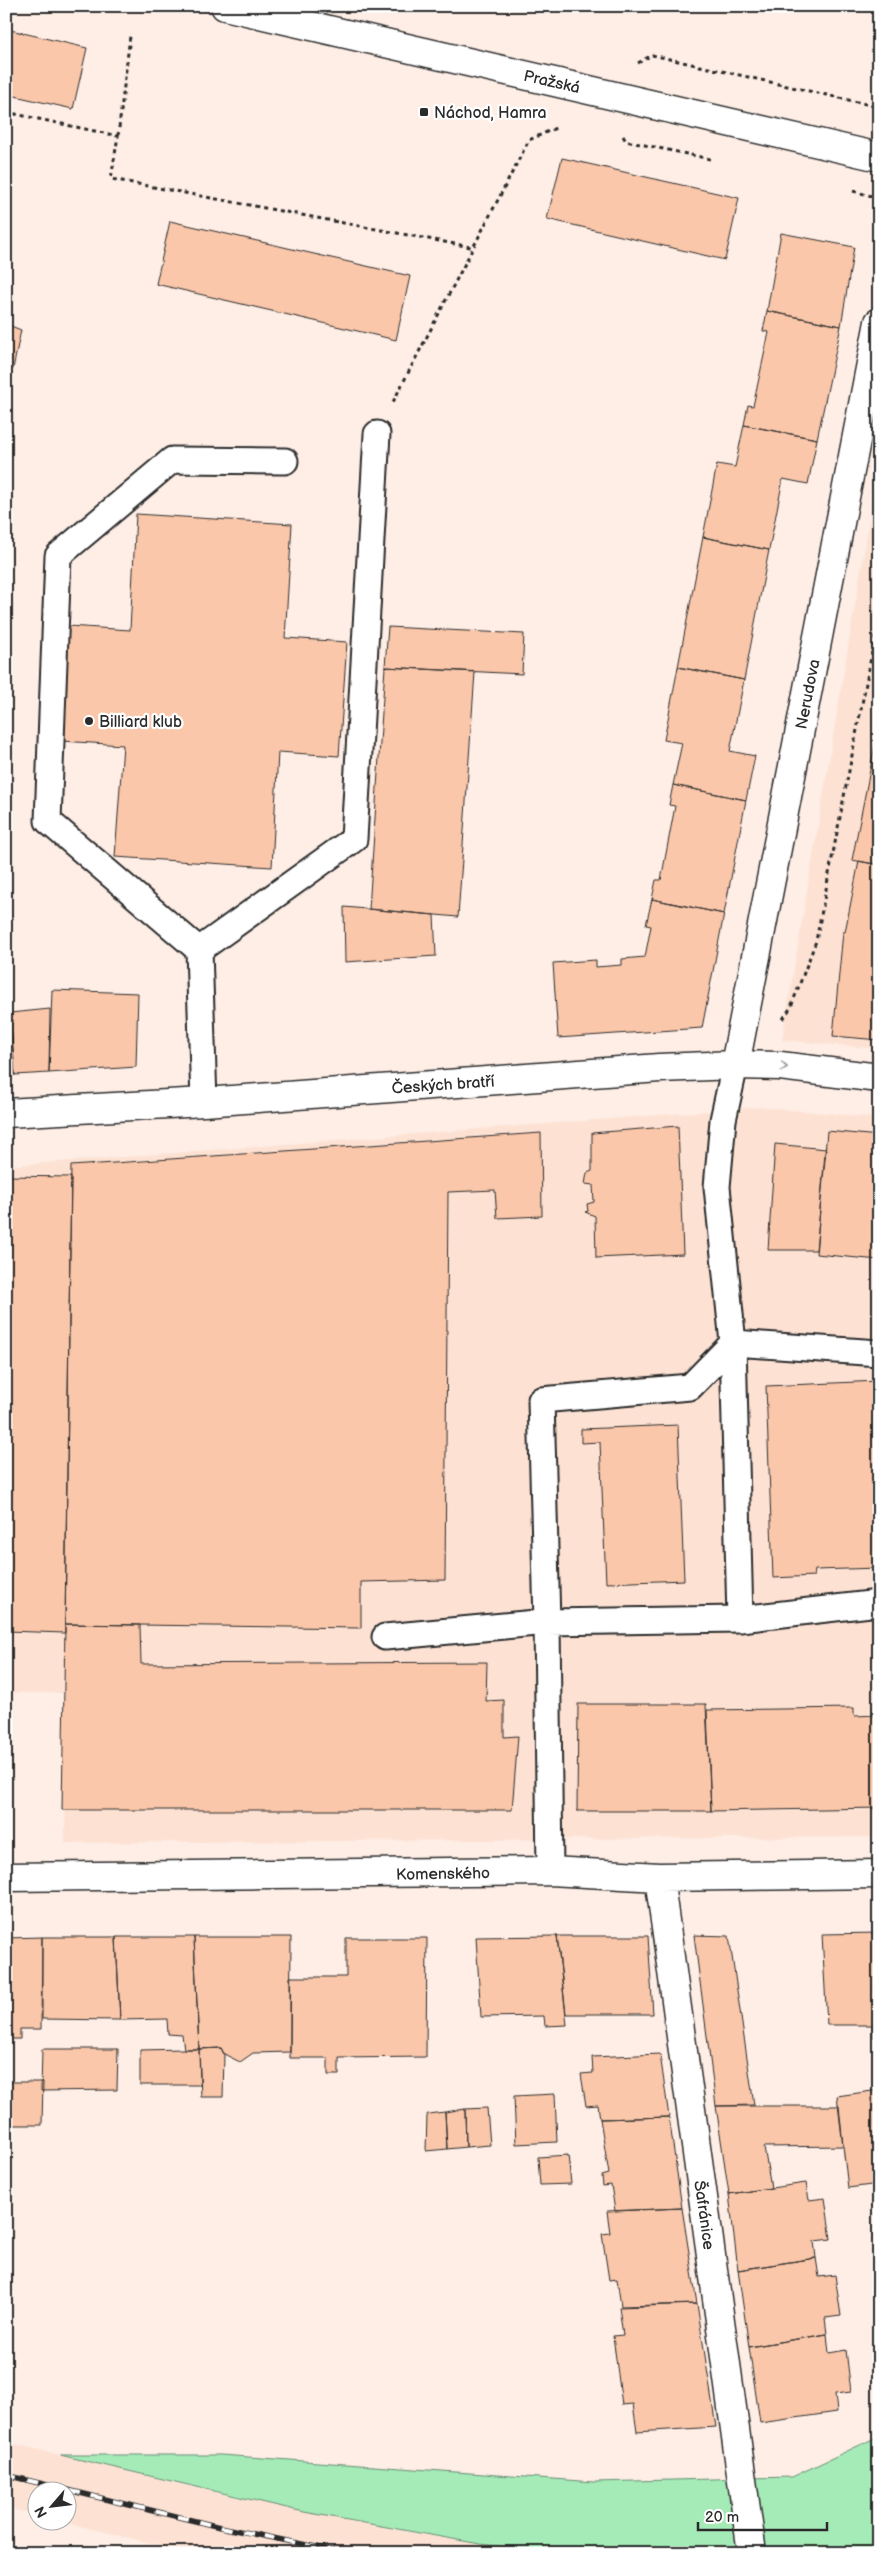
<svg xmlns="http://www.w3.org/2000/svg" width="885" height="2559" font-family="'Balsamiq Sans',sans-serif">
<rect width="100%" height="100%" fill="#feeee6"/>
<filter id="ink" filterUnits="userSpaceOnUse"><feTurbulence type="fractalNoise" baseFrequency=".02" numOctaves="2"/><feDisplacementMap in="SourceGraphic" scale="10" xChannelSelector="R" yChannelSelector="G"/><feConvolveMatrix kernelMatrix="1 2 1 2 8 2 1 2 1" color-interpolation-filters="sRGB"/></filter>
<g filter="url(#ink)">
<path fill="#fde2d4" d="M879,462V1049L782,1040Z
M760,1107L879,1118V1837L65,1843L66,1693H6V1166Z
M6,2442L227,2495L380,2527L480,2544L560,2553H192L63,2522H68V2492H38L37,2515L6,2508Z"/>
<path fill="#a5ebb8" stroke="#688b72" d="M879,2436V2553H560L480,2544L304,2512L60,2455H221L594,2482L792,2477Z"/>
<path fill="#fac7aa" stroke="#2b2b2b" d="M6,29L87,48L73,109L6,94Z
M562,158L739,198L725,260L547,219Z
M170,221L410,276L396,340L156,284Z
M781,233L854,247L841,326L767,311Z
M767,311L841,326L817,439L744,425L748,405L753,406L769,332L763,331Z
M6,324L21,330L13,369L6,366Z
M744,425L817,439L808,484L783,479L769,550L703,537L717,464L735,467Z
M136,514L292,524L285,638L347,642L339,756L278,752L272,867L115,857L123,745L61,741L68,626L130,630Z
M703,537L769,550L744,680L678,667Z
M388,627L524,634L522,674L385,667Z
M385,667L475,672L458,917L369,909Z
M678,667L744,680L730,751L755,756L746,800L673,785L682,743L664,740Z
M879,725V865L852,860Z
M673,785L746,800L724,914L652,899L656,880H661L675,806L669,805Z
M859,861L879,865V1040L833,1036L843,932H845Z
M652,899L724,914L702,1028L558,1038L553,963L596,960V967L622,965V959L645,957L651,926L646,925Z
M344,907L434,915L436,956L345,962Z
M52,990L138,993L136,1067L49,1073Z
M50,1009L49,1073L15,1075L10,1013Z
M6,1013H10L15,1075L6,1076Z
M678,1126L683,1254L596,1258L595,1216L585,1212L588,1211L587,1204L594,1202L593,1185L585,1184L587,1173L592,1171V1133Z
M827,1131L879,1136V1260L816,1254Z
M541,1133L542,1216L497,1218L495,1190L448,1192L445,1580L361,1582V1628L65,1624L71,1166Z
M775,1144L826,1149L816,1250H768Z
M6,1176L71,1177L65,1633L6,1631Z
M879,1381V1568L815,1570L814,1576L773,1578L766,1386Z
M678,1425L684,1580L606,1583L600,1442L581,1443V1429Z
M65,1624L140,1625L141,1664L487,1662L486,1701L504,1700V1737L518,1736L512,1810H62Z
M578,1704H706L711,1811H577Z
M854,1708V1716L879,1715V1808L711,1811L707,1710Z
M879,1933V2037H873V2025H827L822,1934Z
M694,1935L729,1936L754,2105L716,2106Z
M557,1936L567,2025L545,2026L544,2016L481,2017L476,1937Z
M557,1936H648L653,2014H566Z
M42,1937L41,2029H20V2039H6V1938Z
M42,1937H116L120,2020L42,2019Z
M116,1937H194L199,2049H184L182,2035L168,2034L167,2019L120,2020Z
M194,1937H291L290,2052L253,2053L240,2062L224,2054L221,2048L199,2049Z
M346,1938H427L426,2057L339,2058V2075H328V2058H290V1977H346Z
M221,2048L224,2054L223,2097H201L199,2049Z
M42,2049H118L117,2090L41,2091Z
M184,2049H199L200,2085H140V2050Z
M660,2054L669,2117L600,2119L598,2105L586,2106L581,2074L593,2073L592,2057Z
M6,2082H43L42,2125H6Z
M879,2090V2184L848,2188L837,2096Z
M555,2094L557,2142L516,2144L514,2096Z
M716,2106H839L843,2146L764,2147L771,2188L729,2194Z
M487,2108L490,2145L466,2147L465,2109Z
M465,2109L466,2147L447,2149L445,2112Z
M445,2112L447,2149L426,2151L427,2114Z
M669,2117L682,2208L615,2211L611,2185L603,2186L602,2176L609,2174L600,2119Z
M568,2155L571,2184L540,2185L538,2157Z
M806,2183L809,2200L825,2198L831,2239L814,2241L816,2258L738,2270L729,2194Z
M682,2208L697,2304L621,2306L617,2279L609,2280L602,2234L610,2233L607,2211Z
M816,2258L819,2277L835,2275L841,2316L825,2318L827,2334L749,2347L738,2270Z
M697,2304L716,2427L637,2432L633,2404L622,2405L613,2336L623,2335L619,2307Z
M827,2334L829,2353L846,2350L851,2392L835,2394L837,2412L760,2423L749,2347Z"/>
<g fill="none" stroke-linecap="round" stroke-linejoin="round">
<defs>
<path id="lane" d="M199,950L48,821L58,556L172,460L285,461
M735,1065L723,1120L717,1187L733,1343L740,1619L879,1603
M204,1102L199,950L354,839L377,434
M740,1619L547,1622L541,1400L690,1387L733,1343L879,1353
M385,1637L547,1622L550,1871"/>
<path id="street" d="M735,1065L879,322
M6,1113L204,1102L659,1068L735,1065L780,1066L879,1078
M6,1877L550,1871L659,1877L879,1874
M659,1877L752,2553"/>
<path id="primary" d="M225,6L879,157"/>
</defs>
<use href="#lane" stroke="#2b2b2b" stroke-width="29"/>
<use href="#street" stroke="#2b2b2b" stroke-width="31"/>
<use href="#primary" stroke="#2b2b2b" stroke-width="31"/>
<path stroke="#2b2b2b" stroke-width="3" stroke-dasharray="4 4" stroke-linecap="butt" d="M638,63L652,55L879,107
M6,112L118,136L111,179L471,247
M118,136L130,36
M623,136L626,141L710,159
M853,191L879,198
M393,402L529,140L558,127
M783,1019L791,1007L816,941L879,616"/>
<use href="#lane" stroke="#fff" stroke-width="25"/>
<use href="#street" stroke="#fff" stroke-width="28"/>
<use href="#primary" stroke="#fff" stroke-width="28"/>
<defs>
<path id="rail" d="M6,2475L220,2527L345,2553"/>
</defs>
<use href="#rail" stroke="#2b2b2b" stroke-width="5.5"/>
<use href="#rail" stroke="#fff" stroke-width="4" stroke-dasharray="11" stroke-linecap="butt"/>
</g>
<defs><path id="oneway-chevron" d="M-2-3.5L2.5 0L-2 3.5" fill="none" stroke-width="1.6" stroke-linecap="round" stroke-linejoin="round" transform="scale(1.25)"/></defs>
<use stroke="#a0a0a0" href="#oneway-chevron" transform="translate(784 1067) rotate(5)"/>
</g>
<g fill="#2b2b2b" stroke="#fff" stroke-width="2">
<rect x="419" y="107" width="10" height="10" rx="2.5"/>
<circle cx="89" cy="721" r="5"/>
</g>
<g text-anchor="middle" stroke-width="4.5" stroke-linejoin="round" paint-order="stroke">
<g font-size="16" fill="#2b2b2b" stroke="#fff">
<text transform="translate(552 81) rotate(13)" y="6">Pražská</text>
<text transform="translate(807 694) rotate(-79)" y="6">Nerudova</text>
<text transform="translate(443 1084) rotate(-4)" y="6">Českých bratří</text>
<text transform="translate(443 1873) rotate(-1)" y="6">Komenského</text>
<text transform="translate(705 2215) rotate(82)" y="6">Šafránice</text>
</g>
<g font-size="16" fill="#2b2b2b" stroke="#fff" text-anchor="start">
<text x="434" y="118">Náchod, Hamra</text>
<text x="99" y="727">Billiard klub</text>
</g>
</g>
<rect width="885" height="2559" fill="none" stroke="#fff" stroke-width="25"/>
<rect x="12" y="12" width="860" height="2534" fill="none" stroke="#2b2b2b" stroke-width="2" filter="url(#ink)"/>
<g transform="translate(52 2506) rotate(242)"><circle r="24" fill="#ffffff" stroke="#aaaaaa"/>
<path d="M0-4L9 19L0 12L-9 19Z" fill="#2b2b2b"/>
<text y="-8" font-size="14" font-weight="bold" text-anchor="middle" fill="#2b2b2b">N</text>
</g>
<path d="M698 2522v8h129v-8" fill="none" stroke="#2b2b2b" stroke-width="2.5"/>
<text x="705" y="2522" font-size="15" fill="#2b2b2b" stroke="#ffffff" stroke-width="4" paint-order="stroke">20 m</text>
</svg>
